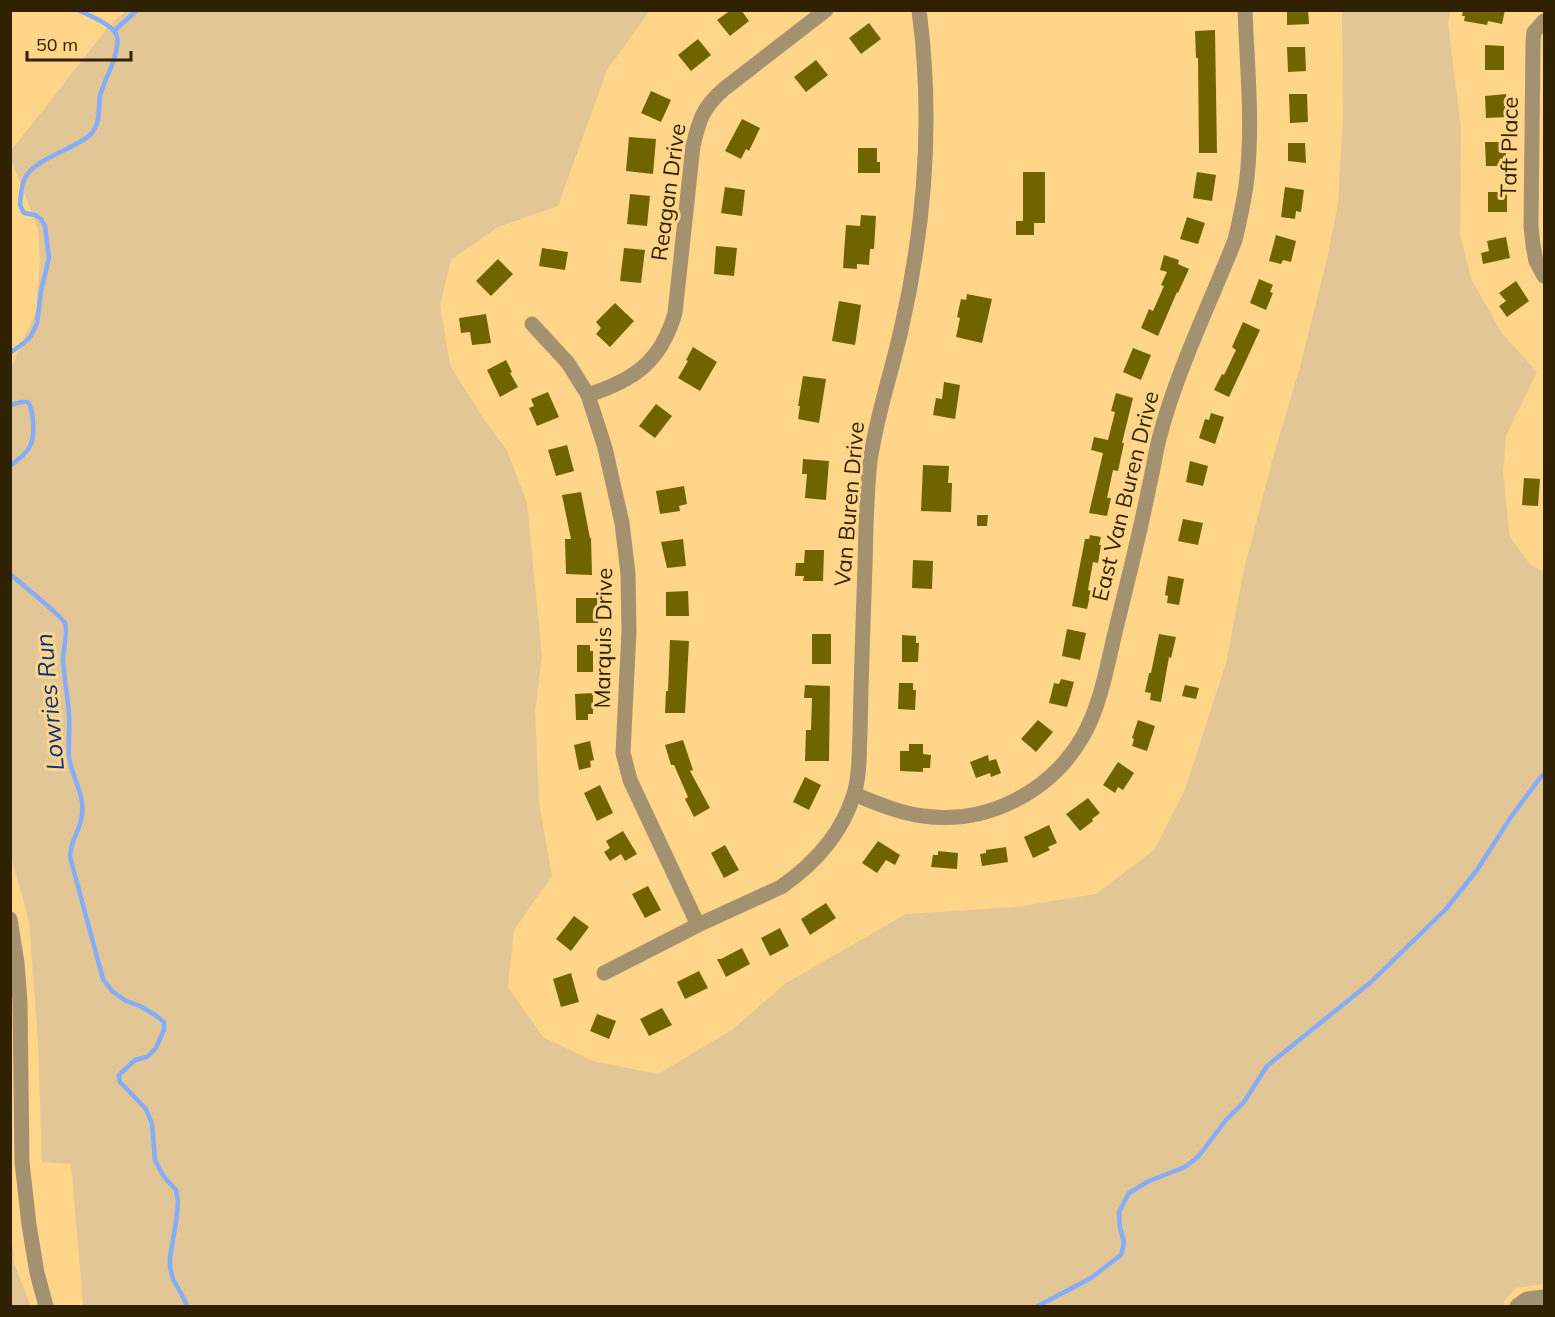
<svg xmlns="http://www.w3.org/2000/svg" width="1555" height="1317" font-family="Mulish,sans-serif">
<rect width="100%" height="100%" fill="#fed589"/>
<path fill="#e2c696" d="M126,11H650L607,70L558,206L498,227L451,260L440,306L450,365L483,418L507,450L527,503L542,657L535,711L539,802L552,876L514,930L508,987L543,1037L593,1061L658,1074L733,1029L786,983L906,914L1016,907L1096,894L1155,849L1184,792L1226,663L1243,574L1272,461L1299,370L1328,254L1338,203L1343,117L1342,11H1451L1448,23L1461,127L1460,233L1471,279L1502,333L1537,372L1506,436L1503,474L1510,537L1530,564L1544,572V1284L1516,1288L1504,1301V1306H83L71,1164L42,1162L38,1041L29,921L11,857V366H12L36,311L40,262L38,229L11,159L10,152L108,27Z
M10,1215L14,1263L31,1306H11Z"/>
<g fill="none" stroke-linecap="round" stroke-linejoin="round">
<path stroke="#85adf8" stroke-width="4.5" d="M114,31L137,10
M10,353L25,342L31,336L37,323L41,291L49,258L45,226L41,219L35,215L24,213L20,205C21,196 21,185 25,178C35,158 73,150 90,135C101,124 98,110 100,96C103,81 126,45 114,31C107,22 88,15 78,10
M10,405L22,402H28C32,408 32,414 33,421C35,445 29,452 10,466
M10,574C19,582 63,617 65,623C68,634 63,649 63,660C64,678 68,697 69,715C70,728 68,742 69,756C71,776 85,794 82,814C81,830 70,840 70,857L103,979L112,991L126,1001L140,1006L155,1015L164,1022V1030L156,1048L147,1057L135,1060L119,1075L120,1082L146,1109L152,1124L155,1160L164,1177L176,1190L178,1202L176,1222L170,1257V1267L173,1279L184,1299L187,1306
M1038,1306L1091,1278L1121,1255L1124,1243L1120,1227L1119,1212L1129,1193L1149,1181L1185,1167L1198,1157L1226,1120L1244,1102L1267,1066L1371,982L1446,909L1477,870L1511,817L1540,778L1544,774"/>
</g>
<path fill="#6f6400" d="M731,10H741L749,21L730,36L717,20Z
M1287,10H1308L1309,24L1287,25Z
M1463,10H1505L1502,24L1488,21L1487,25L1464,21L1465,16H1462Z
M869,23L881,39L861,54L849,38Z
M1215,30L1217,153H1199L1198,58H1196L1195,31Z
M698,39L711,55L691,71L678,55Z
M1485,45L1504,46V70H1485Z
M1287,47H1305L1306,71L1288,72Z
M816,60L828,75L806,92L794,77Z
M651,91L671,100L661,122L641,113Z
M1289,94H1307L1308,122L1290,123Z
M1506,94L1508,117L1486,118L1485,96Z
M742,119L760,128L749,151L746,149L741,159L725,151Z
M629,137L656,139L653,174L626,171Z
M1485,142H1506V166H1486Z
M1288,143H1305L1306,163L1288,161Z
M858,148H877V162H880V173H858Z
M1023,172H1045V223H1034V235H1016V221H1023Z
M1197,172L1216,175L1212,201L1193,198Z
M725,187L745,190L742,216L721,213Z
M1285,187L1304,190L1301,212L1296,211L1295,219L1281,217Z
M1488,192H1507V212H1488Z
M630,194L650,196L647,226L627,224Z
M861,215L876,216L874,249H870L869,265L857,264V269L843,268L846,225L860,226Z
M1187,217L1205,223L1198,244L1180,239Z
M1276,235L1296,241L1291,262L1283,260L1281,264L1269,261Z
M1506,237L1510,258L1483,264L1481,253L1489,251L1487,241Z
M716,246L737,248L734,276L714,274Z
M542,248L568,252L565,270L539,266Z
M624,248L645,250L641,283L620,281Z
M1164,255L1179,260L1178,264L1189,269L1178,293L1177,292L1158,336L1141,328L1149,309L1153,311L1164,286L1161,285L1167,272L1160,270Z
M498,259L513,274L491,296L476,281Z
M1259,279L1273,285L1270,292L1273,293L1266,310L1250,303Z
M1516,281L1529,301L1507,317L1499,306L1506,301L1499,293Z
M967,294L992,299L982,343L956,337L960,318L957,317L961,299L966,300Z
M839,301L861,305L855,345L832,341Z
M615,303L634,321L610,347L596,334L601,328L596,322Z
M486,314L491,343L472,345L470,332L461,333L459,318Z
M1243,322L1260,330L1229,397L1214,390L1222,374L1224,375L1236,350L1232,347Z
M693,347L717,362L700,391L678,378L688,361L686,360Z
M1133,348L1151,355L1141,380L1123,372Z
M506,360L512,372L510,373L518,387L500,397L487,370Z
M803,376L826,379L819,423L798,419L800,406H798Z
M944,382L960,385L955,419L933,415L936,398L942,399Z
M548,392L559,417L537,426L529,408L534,406L531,399Z
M1116,393L1133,398L1122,443H1124L1118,471L1113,470L1107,498H1111L1107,516L1089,513L1103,453L1091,450L1094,437L1108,440L1115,412L1111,411Z
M656,404L672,416L655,438L639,426Z
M1211,413L1224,417L1215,444L1199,438L1205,419L1209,420Z
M567,445L574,471L556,476L548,450Z
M803,459L829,461L826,500L805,498L807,474H802Z
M1190,461L1208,466L1203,486L1186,482Z
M923,465L949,466L948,483H952L951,512L921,511Z
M1524,478L1540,479L1538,506L1522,505Z
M684,486L687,504L679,506L680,511L660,514L656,491Z
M581,492L590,538H591L592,575L566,574L565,539H571L562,495Z
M977,515H988L987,526H977Z
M1183,519L1203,523L1198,545L1178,541Z
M1090,535L1101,537L1099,545H1101L1098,563L1093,562L1088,590L1091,591L1087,609L1072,606L1085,539H1089Z
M683,539L686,566L667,568L661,542Z
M805,550H824L823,581H803L804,576H795L796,563H804Z
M913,560L933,561L932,589L912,588Z
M1168,576L1184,579L1179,605L1167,603L1168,596L1165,595Z
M688,591L689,616H666V592Z
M576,598H597L598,623H576Z
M1067,629L1086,633L1080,660L1062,656Z
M812,634H831V664H812Z
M1159,634L1176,637L1171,658L1169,657L1161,702L1150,700L1151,693L1145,692L1149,673H1151Z
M902,635L916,636V643H919L918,662H902Z
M670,640L689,641L685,713H665L666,691H668Z
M577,645H590V651H593V672H577Z
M1061,679L1074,682L1067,707L1049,703L1054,683L1059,684Z
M899,683H913V690H916L915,710L898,709Z
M805,685L830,686L829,761H805L806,730H811L812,698H804Z
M1185,685L1199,688L1196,699L1182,696Z
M593,693V714H588V720H576L575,694Z
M1038,720L1053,732L1036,752L1021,739Z
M1138,720L1155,726L1147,751L1132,746L1134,739L1132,738Z
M683,740L693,770L690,771L710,808L694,817L685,799L688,797L674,765H671L665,745Z
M590,741L594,760L590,761L591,767L579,770L574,745Z
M909,744H923V754L931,755L930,768H923V772L900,771V751H909Z
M988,755L989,761L996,759L1001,773L991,777L990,773L976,778L970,762Z
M1118,762L1134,773L1123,790L1118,787L1115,793L1103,785Z
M805,777L821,785L809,810L793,802Z
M600,785L613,813L597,821L584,793Z
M1088,798L1100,813L1092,819L1093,821L1080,831L1066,814Z
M1049,825L1057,843L1048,847L1050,850L1033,858L1024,837Z
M623,831L637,854L625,861L621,854L610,861L604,852L610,848L606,841Z
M878,841L900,855L895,865L886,860L877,873L862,863Z
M725,845L739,870L724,878L711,853Z
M1006,847L1008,862L982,866L980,854L986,853V850Z
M938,851L958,853L957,869L931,867L933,855H938Z
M648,886L661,910L645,918L632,894Z
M826,903L836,918L810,935L801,919Z
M574,916L589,927L571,951L556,939Z
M780,928L789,946L770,956L761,938Z
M742,948L750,964L726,977L717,959H721Z
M699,971L708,988L685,999L677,982Z
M571,973L579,1002L561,1007L553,979Z
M662,1008L672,1025L649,1036L640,1019Z
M597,1014L616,1021L609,1039L590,1031Z"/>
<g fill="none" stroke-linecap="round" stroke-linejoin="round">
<path stroke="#a4916f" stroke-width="15" d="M1544,21L1534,32L1533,42L1531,226L1533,245L1536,261L1544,276
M532,324L568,363L588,395L605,448L622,523L628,574L629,631L623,753L630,780L698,925
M588,395C634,380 661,362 675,313L693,146C699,120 703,107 724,89L826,10
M854,794C876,803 899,813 923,816C987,825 1051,792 1083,736C1100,706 1106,671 1114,637C1126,587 1139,538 1149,487C1153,471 1155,455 1159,439C1177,370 1209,306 1235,240C1240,219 1245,198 1247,177C1253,122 1247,66 1245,10
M604,973L698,925L781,887C814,864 842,834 854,794C860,775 859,753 860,734C861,678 863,622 865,566C866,532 866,497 870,462C876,417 891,375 901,330C925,226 933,116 919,10
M1517,1306L1527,1299L1544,1297"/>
<path stroke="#a4916f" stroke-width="15" d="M10,919L17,963L20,1002L22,1162L29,1225L37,1273L46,1306"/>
</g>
<g text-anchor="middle" stroke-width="6" stroke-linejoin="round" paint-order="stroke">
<g font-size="22" fill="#302101" stroke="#fed589">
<text transform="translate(1509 147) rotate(-89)" y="8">Taft Place</text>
<text transform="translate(668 192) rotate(-82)" y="8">Reagan Drive</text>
<text transform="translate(1125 496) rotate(-76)" y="8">East Van Buren Drive</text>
<text transform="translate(849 504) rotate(-85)" y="8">Van Buren Drive</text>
<text transform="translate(603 638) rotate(-89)" y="8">Marquis Drive</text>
</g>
<g font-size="24" font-style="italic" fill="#063184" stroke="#fed589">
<text transform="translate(50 702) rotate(-95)" y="8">Lowries Run</text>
</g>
</g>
<rect width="1555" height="1317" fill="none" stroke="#302101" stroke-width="24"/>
<path d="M27 51v9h104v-9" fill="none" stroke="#302101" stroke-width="3"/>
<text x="36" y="51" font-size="18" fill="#302101" stroke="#fed589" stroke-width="4.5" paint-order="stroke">50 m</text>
</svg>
